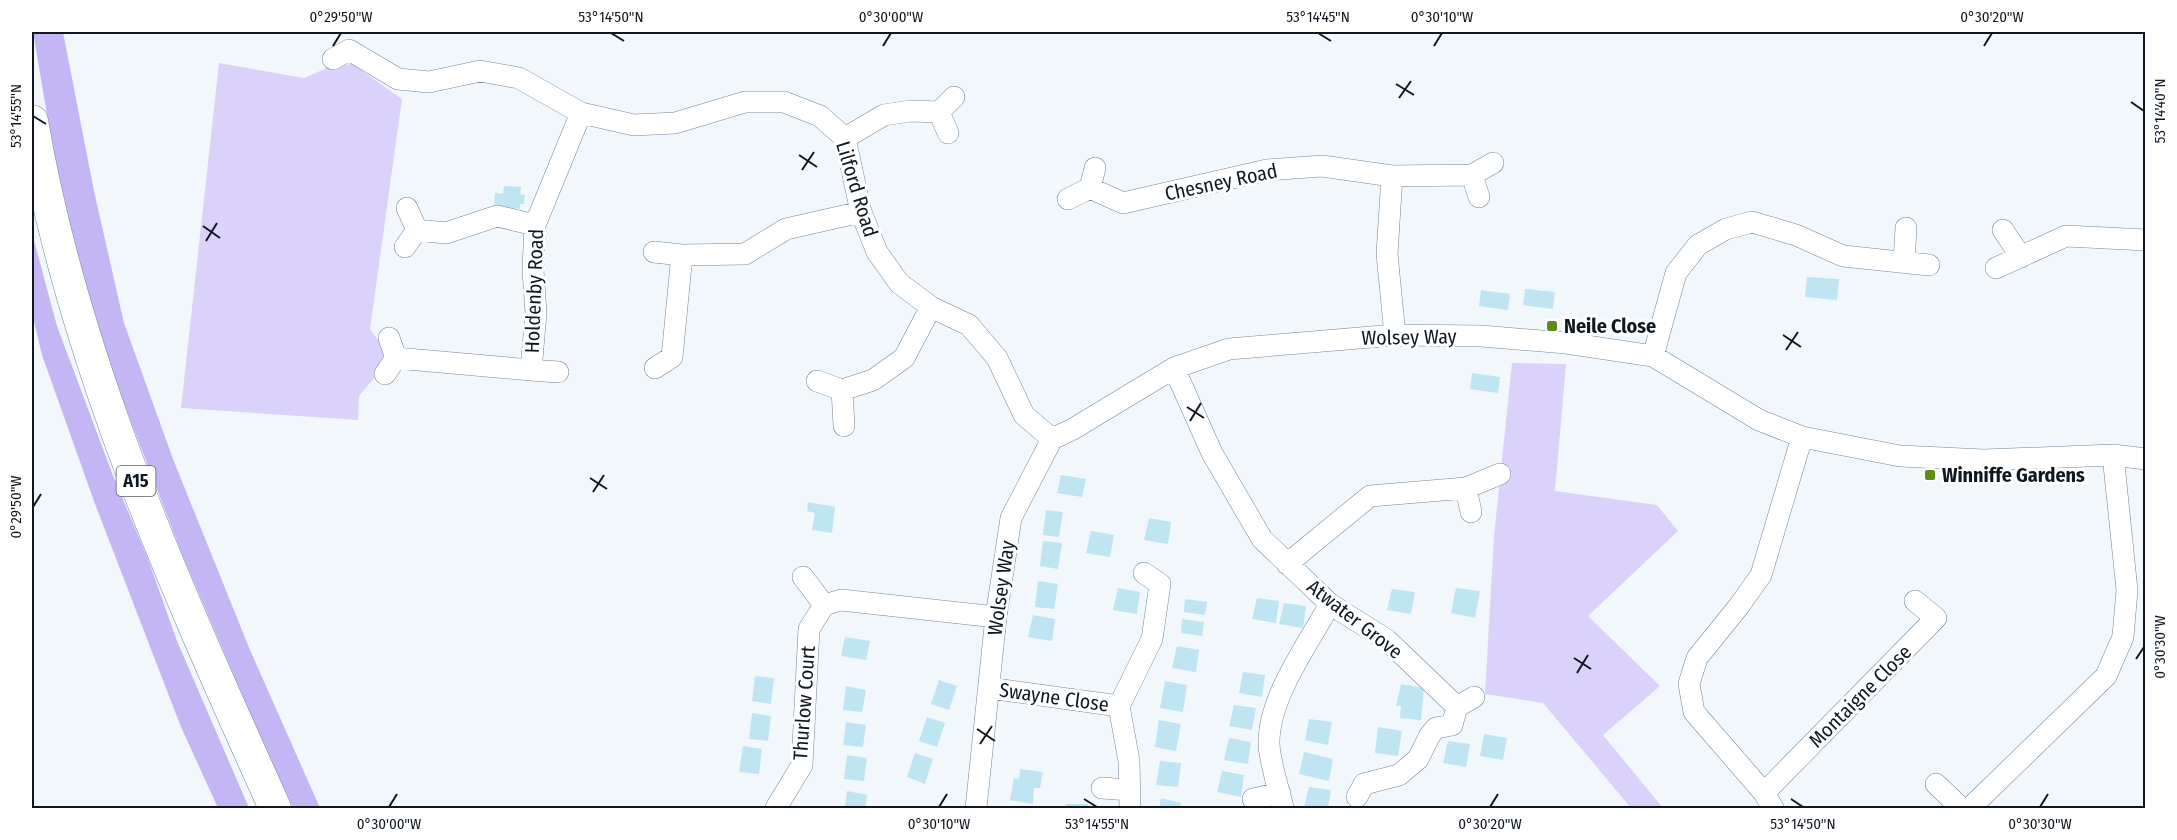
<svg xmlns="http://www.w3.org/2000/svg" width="2177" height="840" font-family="'Fira Sans Condensed',sans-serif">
<rect width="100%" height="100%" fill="#f2f7fc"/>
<path fill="#dad2fa" d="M219,63L304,78L327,68L352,64L402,99L370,329L391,358L359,396L358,420L181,408Z
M1512,363L1566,364L1555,491L1657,505L1678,531L1588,616L1660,686L1603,735L1663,808H1631L1543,703L1485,694L1494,536Z"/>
<path fill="#c4b6f4" d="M33,32H63L94,191L124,323L173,459L250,650L320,808H293L262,741L182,554L108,362L72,236L53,150Z
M32,233L57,326L112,473L148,559L177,641L249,808H218L181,727L95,504L42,355L32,313Z"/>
<path fill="#bfe4f2" d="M504,186L521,187L520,194L525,195L524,204H520V209L494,207L495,193L503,194Z
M1807,277L1839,279L1837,300L1805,297Z
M1525,289L1555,292L1553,309L1523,305Z
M1481,290L1510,294L1508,310L1479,306Z
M1472,373L1500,377L1498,393L1470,389Z
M1061,475L1086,479L1082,497L1057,493Z
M808,502L835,507L832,533L812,530L815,513L807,511Z
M1046,510L1063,512L1059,537L1043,535Z
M1149,518L1171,522L1168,544L1144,540Z
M1091,531L1114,535L1110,557L1086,553Z
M1043,541L1062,543L1058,569L1040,566Z
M1038,581L1058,584L1054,609L1035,607Z
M1118,588L1140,592L1137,614L1113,610Z
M1456,588L1480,591L1475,618L1451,613Z
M1392,589L1415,592L1411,614L1387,610Z
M1257,598L1279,601L1276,623L1252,619Z
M1185,599L1207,602L1205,615L1184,612Z
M1284,603L1306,606L1303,628L1279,624Z
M1033,615L1055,619L1052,641L1028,637Z
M1182,619L1204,622L1202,636L1181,633Z
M845,637L870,641L866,660L841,656Z
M1177,646L1199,650L1196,672L1172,668Z
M1243,672L1265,675L1262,697L1239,693Z
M755,676L774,678L771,704L752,701Z
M939,680L957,686L949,710L931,704Z
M1165,681L1187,685L1183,712L1160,708Z
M1401,684L1424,688L1421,720L1400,718L1401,706H1396Z
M846,686L866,690L862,712L843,710Z
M1234,705L1256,708L1252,730L1229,726Z
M752,713L771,716L768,741L749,739Z
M927,717L945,723L937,747L919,741Z
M1309,719L1332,722L1328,745L1305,740Z
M1159,720L1181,724L1176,751L1155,747Z
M846,722L866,725L863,747L843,745Z
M1378,727L1402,731L1398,756L1375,753Z
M1484,734L1507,738L1503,760L1480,756Z
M1229,738L1251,742L1248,764L1224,760Z
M1448,741L1470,744L1466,767L1443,763Z
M743,746L762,749L759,774L739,772Z
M1304,752L1333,759L1329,781L1299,774Z
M915,753L933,759L925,784L907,777Z
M847,755L867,758L864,781L844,779Z
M1160,761L1181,763L1178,787L1156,785Z
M1020,769L1043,772L1040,788H1034L1033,804L1010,800L1014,778L1019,779Z
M1222,771L1244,775L1241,797L1217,792Z
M1309,787L1331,790L1328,808H1304Z
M847,791L867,795L865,808H845Z
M1161,798L1181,803L1180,808H1159Z
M1066,804H1088V808H1065Z"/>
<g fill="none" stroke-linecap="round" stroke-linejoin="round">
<defs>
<path id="minor" d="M333,59L349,50L398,79L429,82L480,71L519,78L581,113L634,125L675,123L745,102H784L820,116L845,138L861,212L877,252L899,283L931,307L969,325L997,358L1024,415L1052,439
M939,112L954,97
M845,138L884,115L910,111L939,112L948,133
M1095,168L1090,188L1123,203L1267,170L1322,166L1392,176L1387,254L1395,335
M1472,175L1479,197
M1392,176L1472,175L1493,163
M1068,199L1090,188
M407,208L417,230
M2003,230L2021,257
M405,247L417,230L446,233L497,216L535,225
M654,252L682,255
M1904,262L1906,228
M1996,268L2066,236L2146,240
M389,338L396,358
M1653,356L1676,273L1698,245L1726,229L1752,222L1796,235L1843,256L1929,265
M655,368L672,357L682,255L745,254L786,229L861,212
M1174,368L1212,453L1262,539L1330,604L1387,640L1457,707L1474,697
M531,370L558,372
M385,374L396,358L531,370L536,313L533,270L535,225L581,113
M817,381L842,390
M844,426L842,390L873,380L904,358L931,307
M1466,488L1471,512
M1287,564L1370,496L1466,488L1500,474
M803,577L824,605
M989,688L1119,706L1152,639L1160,584L1144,573
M1119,706L1129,761L1130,808
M1936,784L1961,808
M1102,788L1130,790
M1764,793L1936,618L1915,601
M1357,797L1364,784L1399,775L1418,759L1430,735L1436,728L1452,725L1457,707
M1253,799L1280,793
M776,808L802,765L809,629L824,605L841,600L996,617
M976,808L996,617L1011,518L1052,439L1073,429L1174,368L1229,349L1395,335L1481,336L1566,343L1653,356L1759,420L1802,437L1900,456L1984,460L2113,455L2146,459
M1283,808C1279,789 1270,764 1269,744C1268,698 1308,644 1330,604
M1773,808L1764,793L1694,712L1689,684L1697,658L1739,606L1761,575L1802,437
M1970,808L2106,676L2123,637L2127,590L2113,455"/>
<path id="highway" d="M32,121C73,361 176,588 275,808"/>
</defs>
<use href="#minor" stroke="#6f879d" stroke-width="22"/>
<use href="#highway" stroke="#6f879d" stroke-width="33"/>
<use href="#minor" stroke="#fff" stroke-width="21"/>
<use href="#highway" stroke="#fff" stroke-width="32"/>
</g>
<path fill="none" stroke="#0f1820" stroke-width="2" d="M611,33L624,41M1318,33L1331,41M333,46L341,33M883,46L891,33M1434,46L1442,33M1984,46L1992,33M1396,84L1414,95M1399,98L1411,81M2131,102L2144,111M33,116L46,124M799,155L817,167M802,170L814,152M203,226L220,238M206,241L217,223M1783,335L1801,347M1786,350L1798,332M1187,407L1204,418M1190,421L1201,403M590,478L607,489M593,492L604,475M33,507L41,494M1574,658L1591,669M2136,659L2144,647M1577,673L1588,655M977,729L995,741M980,744L992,726M1084,799L1097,807M1791,799L1803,807M389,807L397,794M939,807L947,794M1490,807L1498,794M2040,807L2048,794"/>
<g fill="#628a17" stroke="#fff" stroke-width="2">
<rect x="1546" y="320" width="12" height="12" rx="3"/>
<rect x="1924" y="469" width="12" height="12" rx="3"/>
</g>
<g text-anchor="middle" stroke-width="6" stroke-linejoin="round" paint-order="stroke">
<rect fill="#fff" stroke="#575d63" stroke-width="1.5" x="116.5" y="466" width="39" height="30" rx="4.5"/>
<g font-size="18" font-weight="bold" fill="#0f1820">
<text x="136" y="487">A15</text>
</g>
<g font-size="20" fill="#0f1820" stroke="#fff">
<text transform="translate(1221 182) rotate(-12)" y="7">Chesney Road</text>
<text transform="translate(857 189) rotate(73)" y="7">Lilford Road</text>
<text transform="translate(534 291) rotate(-88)" y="7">Holdenby Road</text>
<text transform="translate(1409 337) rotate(-1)" y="7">Wolsey Way</text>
<text transform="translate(1001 588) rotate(-82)" y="7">Wolsey Way</text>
<text transform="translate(1355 619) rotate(38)" y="7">Atwater Grove</text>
<text transform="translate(1860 696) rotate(-45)" y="7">Montaigne Close</text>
<text transform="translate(1054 697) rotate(8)" y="7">Swayne Close</text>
<text transform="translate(804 703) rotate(-86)" y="7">Thurlow Court</text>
</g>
<g font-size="20" font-weight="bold" fill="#0f1820" stroke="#fff" text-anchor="start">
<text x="1564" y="333">Neile Close</text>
<text x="1942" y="482">Winniffe Gardens</text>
</g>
</g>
<rect width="2177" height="840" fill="none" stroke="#ffffff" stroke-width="66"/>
<rect x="33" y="33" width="2111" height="774" fill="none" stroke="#0f1820" stroke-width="2"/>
<g font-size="15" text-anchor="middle" fill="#0f1820">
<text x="341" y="22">0°29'50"W</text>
<text x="611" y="22">53°14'50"N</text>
<text x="891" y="22">0°30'00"W</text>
<text x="1318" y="22">53°14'45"N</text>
<text x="1442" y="22">0°30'10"W</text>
<text x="1992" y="22">0°30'20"W</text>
<text transform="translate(2160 111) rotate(-90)" y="5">53°14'40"N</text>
<text transform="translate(16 116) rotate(-90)" y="5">53°14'55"N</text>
<text transform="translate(16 507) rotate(-90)" y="5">0°29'50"W</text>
<text transform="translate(2160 647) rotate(-90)" y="5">0°30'30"W</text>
<text x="389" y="829">0°30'00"W</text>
<text x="939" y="829">0°30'10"W</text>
<text x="1097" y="829">53°14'55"N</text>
<text x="1490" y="829">0°30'20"W</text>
<text x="1803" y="829">53°14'50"N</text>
<text x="2040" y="829">0°30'30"W</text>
</g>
</svg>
